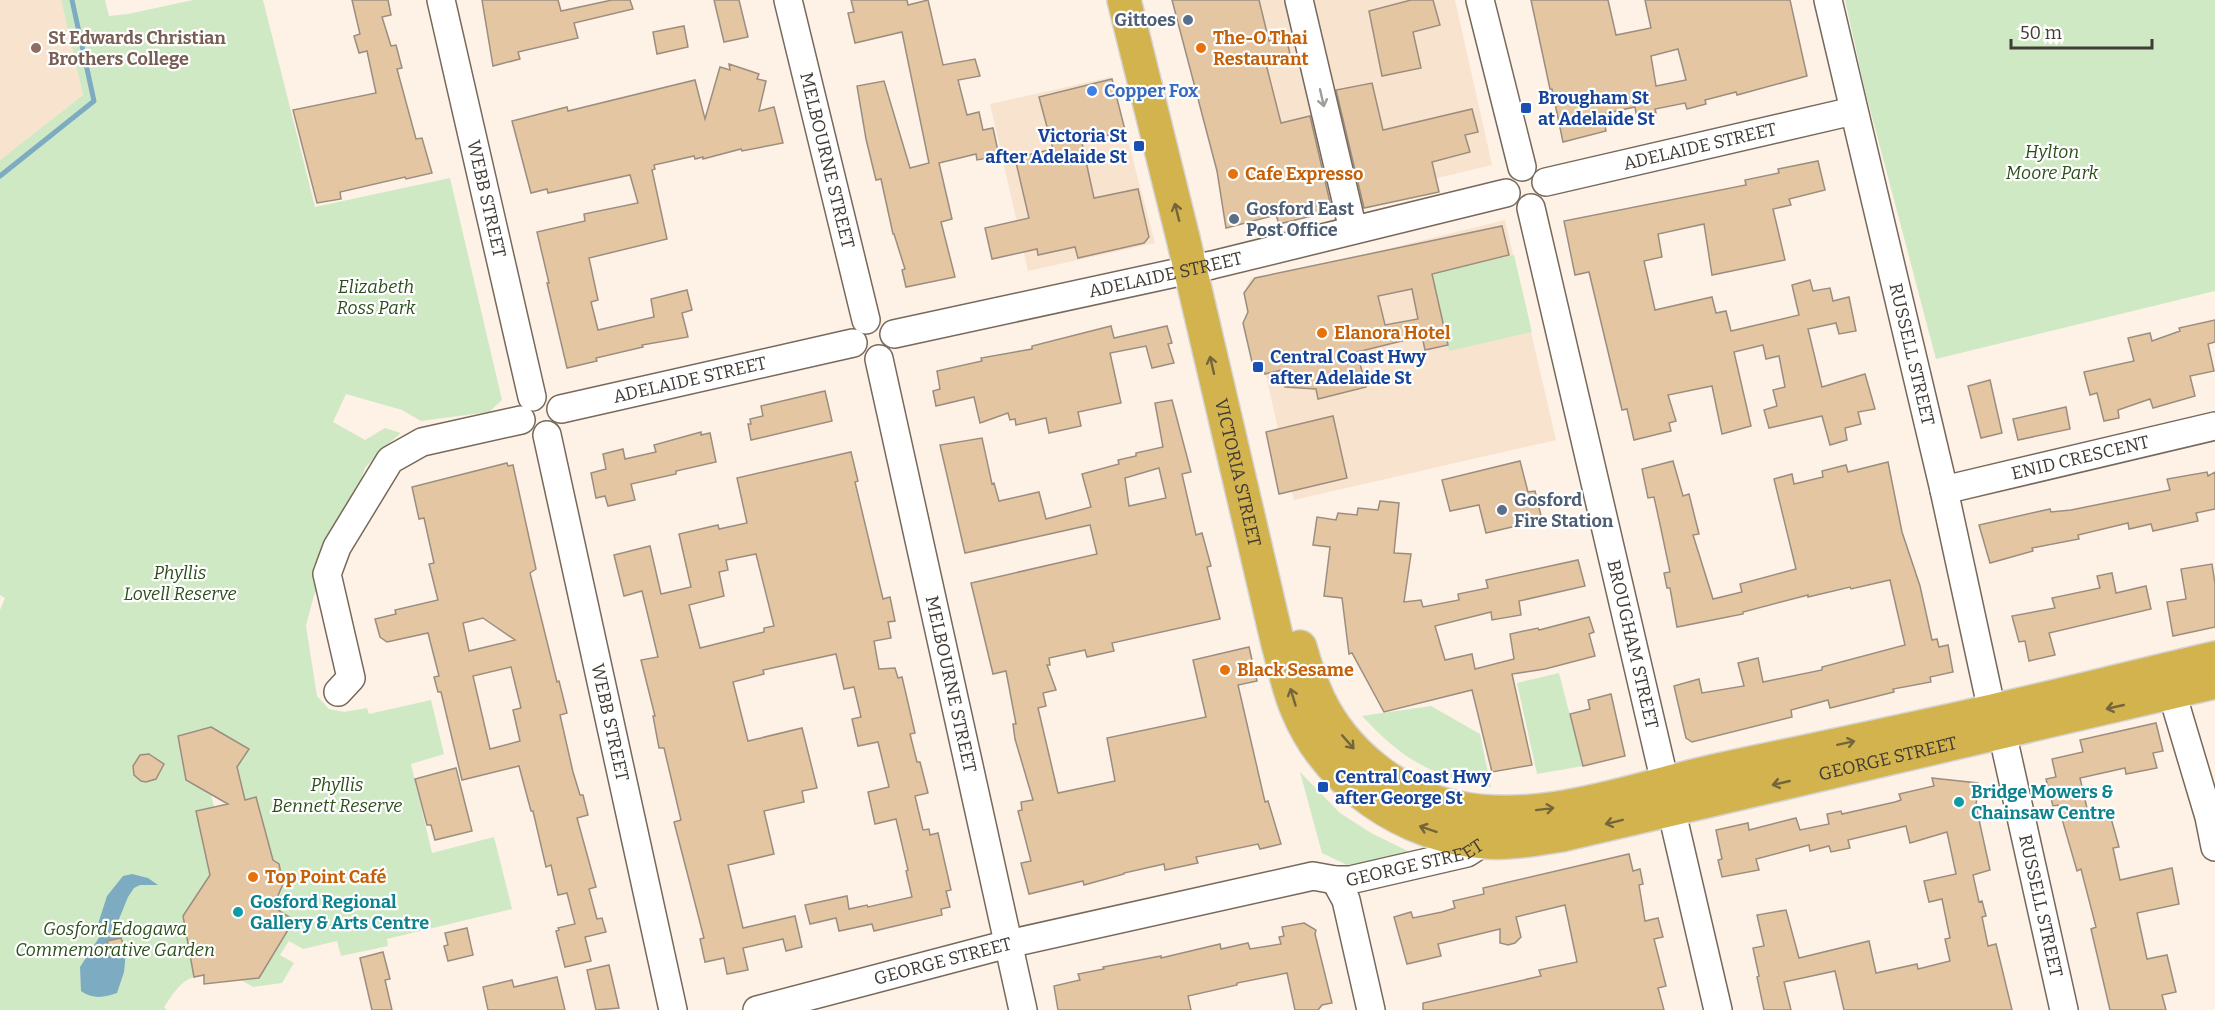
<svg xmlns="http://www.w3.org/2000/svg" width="2215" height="1010" font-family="Bitter,serif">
<rect width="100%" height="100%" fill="#fef1e5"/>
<path fill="#f8e3ce" d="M0,0H61L83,95L0,160Z
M1175,0H1455L1492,165L1230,227Z
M1111,77L1155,243L1028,271L990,104Z
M1505,220L1556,440L1294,500L1246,287L1251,278L1375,252Z"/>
<path fill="#d0e9c5" d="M61,0H105L109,16L128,14L193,0H263L315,207L450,178L502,400L489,412L421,421L402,410L346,394L333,422L365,440L385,428L401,433L381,450L365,468L353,501L313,567L317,590L314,595L306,626L317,696L329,709L344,712L367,708L369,714L431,700L444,754L411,764L432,853L494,837L512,909L387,939L388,946L341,956L337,941L303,949L289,941L280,955L294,963L282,983L253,987L241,980L259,978L294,920L270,905L269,894L279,893L283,884L279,864L273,860L257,798L245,800L237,767L249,749L211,727L178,736L211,794L214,807L196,811L210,875L183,916L194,977C180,981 172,996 164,1007L167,1010H0V610L5,598L0,595V160L83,95Z
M1845,0H2215V291L1936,359L1865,90Z
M1514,255L1532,332L1449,351L1432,274Z
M1559,673L1583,766L1537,774L1517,683Z
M1431,706L1480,734L1491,787C1430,775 1404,761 1362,716Z
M1300,772L1340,813L1371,833L1414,854L1347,865L1322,853Z"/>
<path fill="#7dacc2" d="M132,874L148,878L158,885H140L134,888L128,897L117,924L121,938L107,941L111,956L126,952L124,972L117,993C104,998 92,999 81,991L80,967L102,933L98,924L107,896L123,876Z"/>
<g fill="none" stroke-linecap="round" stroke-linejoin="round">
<path stroke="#7dacc2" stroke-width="5" d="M0,176L94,101L72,0"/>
</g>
<path fill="#e5c6a3" stroke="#9b8e7f" stroke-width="1.5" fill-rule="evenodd" d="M352,0H388L391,15L382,17L391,46L396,45L402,68L397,69L416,139L422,138L432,173L406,179L405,177L340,192L341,199L317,203L293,110L376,93L367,51L359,53L354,36L360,34Z
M482,0H558L561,11L612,0H630L633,9L574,23L578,38L518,52L520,59L493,66Z
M714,0H739L748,37L724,42Z
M851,0H907L908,5L928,0L943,65L975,59L980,76L958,80L967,115L979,112L983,130L993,128L999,156L977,160L976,154L939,163L952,219L941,222L955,277L906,287L902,270L905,269L894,234H893L881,179L876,180L866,139L857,86L884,81L910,168L929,163L902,32L855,43L848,13L854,12Z
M1172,0H1259L1269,41L1286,37L1290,54L1265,60L1281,123L1310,116L1332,211L1279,224L1276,215L1226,228L1217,171Z
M1411,0H1433L1440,25L1413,32L1421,68L1382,76L1369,11Z
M1531,0H1608L1616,35L1651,28L1645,0H1790L1807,76L1737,95L1736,92L1705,100L1706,104L1687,109L1685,103L1655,109L1656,113L1641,116L1640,112L1636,113L1635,107L1603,114L1606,131L1563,142L1552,89H1550ZM1678,49L1686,80L1656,86L1651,56Z
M684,26L688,47L657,54L653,32Z
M729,64L759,74L757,79L766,81L759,111L774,107L783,143L742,151L741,149L703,159V157L695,159L694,156L654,165L655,169L652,170L667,239L589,258L598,300L591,302L598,330L654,317L651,299L687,290L692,310L682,313L688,337L642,345L643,347L596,358L597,361L567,368L547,283H549L537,232L585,221L584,214L638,203L630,175L548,193L547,189L531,193L512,121L567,107L568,111L695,80L705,119L720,67L730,70Z
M1112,79L1125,130L1082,143L1094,198L1138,189L1149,237L1144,243L1078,258L1075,247L1038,255L1037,249L992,259L985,228L1029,218L1015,158L1053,149L1039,97Z
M1372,83L1383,130L1472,109L1478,132L1465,135L1470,152L1432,162L1439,192L1364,208L1336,90Z
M1818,161L1825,190L1789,199L1791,205L1773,209L1785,260L1712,275L1704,224L1658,234L1662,257L1644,261L1655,310L1712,297L1716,313L1726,311L1731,331L1799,315L1792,285L1810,280L1813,291L1830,288L1833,301L1849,297L1856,331L1839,334L1836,323L1808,329L1822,387L1865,374L1875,409L1858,412L1861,424L1845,428L1847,440L1830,445L1822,416L1769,428L1764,410L1777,406L1773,390L1785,387L1779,356L1766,359L1763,345L1734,352L1751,426L1722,434L1712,386L1668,395L1676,421L1669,423L1671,431L1634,440L1627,409L1622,410L1589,272L1575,275L1564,221L1746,185L1745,180L1779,173L1778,169Z
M1502,226L1509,255L1432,274L1448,345L1425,350L1422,336L1357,352L1366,387L1318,399L1316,389L1285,387L1282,370L1265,374L1263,366L1252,362L1243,323L1248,312L1244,293L1255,278ZM1412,289L1418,319L1385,325L1378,296Z
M2215,320V342L2208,344L2214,371L2190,376L2195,396L2153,408L2150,399L2118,410L2119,418L2104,421L2097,393L2090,395L2084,372L2134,361L2128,338L2150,333L2152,341L2180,331L2179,328Z
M1111,326L1114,338L1167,326L1172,343L1168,344L1174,363L1152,368L1146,346L1110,353L1121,403L1078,412L1081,426L1049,433L1046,418L1016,425L1015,419L1010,420L1008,413L980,423L974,397L936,406L933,391L940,389L937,371L982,361L981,358L1032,349V346Z
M1990,380L2002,433L1981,438L1968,386Z
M825,391L832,421L751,440L748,424H751L750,419L763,416L761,406Z
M1172,400L1191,472L1182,474L1196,535L1202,533L1211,566L1207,567L1220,619L1112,643L1114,651L1087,657L1085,650L1049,658L1050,665H1047L1056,690L1043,693L1046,706L1038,708L1058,793L1115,781L1107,738L1206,717L1193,660L1249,647L1257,681L1238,685L1265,802L1268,801L1281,844L1260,849L1258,844L1196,857L1198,863L1165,870L1164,864L1124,873V874L1084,885L1083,881L1029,894L1021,863L1031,861L1018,811L1022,810L1021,802L1033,800L1015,739L1013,724H1016L1006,671L993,674L971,583L1097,554L1090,525L965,553L940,445L982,438L992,484L994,483L999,501L1039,492L1046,519L1091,507L1082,474L1119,464L1118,460L1136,456V453L1163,447L1155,403ZM1159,468L1166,498L1129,506L1125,478Z
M2066,407L2070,429L2018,440L2013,419Z
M1333,416L1347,478L1279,494L1266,432Z
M701,432V435L710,433L716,462L676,471V474L631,484L635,500L608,506L605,496L596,498L591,473L606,469L603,454L623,449L625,459L656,452L654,445Z
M851,452L858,481L855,482L883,599L890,597L895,621L888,622L891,638L874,641L879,669L895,668L898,678L902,677L915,733L910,734L917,762H920L928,793L915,796L923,830L929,829L930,835L938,833L951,890L946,891L950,907L941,909L942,915L874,931L872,924L839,931L836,918L810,924L805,905L847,896L849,909L867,905L868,907L912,897L906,871L908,870L896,819L875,824L868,792L889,787L878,742L858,746L852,719L861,717L854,687L844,689L836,654L763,670L764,674L733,682L748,741L802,728L817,788L802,791L804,802L764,811L774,854L728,865L743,928L795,916L802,947L786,951L783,939L743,948L748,970L727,974L724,958L705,962L700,939L704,938L674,822L681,820L664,748H659L653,716H655L641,660L658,657L642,591L624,596L614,555L650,546L661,594L691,587L679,534L718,525L719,529L747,523L737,478ZM756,554L774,626L764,628V632L700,648L689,605L724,596L719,572L728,570L726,560Z
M1520,461L1528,492L1535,491L1542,520L1486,533L1479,505L1450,511L1442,480Z
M1673,461L1683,496L1689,494L1699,534L1693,535L1713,599L1742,592L1740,584L1796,569L1774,479L1792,474L1794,484L1823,477L1822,471L1846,465L1848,472L1888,462L1902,532L1920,586L1932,640L1937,639L1939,647L1948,645L1953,672L1930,677L1931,682L1893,689L1894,692L1830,708L1828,700L1791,710L1792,717L1692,742L1686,738L1674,686L1699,679L1702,693L1744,686L1738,663L1758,658L1763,682L1822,670V667L1905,645L1890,580L1851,589L1850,587L1808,597V595L1743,612V614L1677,627L1670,588H1667L1664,573L1670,572L1661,529L1654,497L1648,498L1642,469Z
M507,463L508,466L513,465L536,569L530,573L557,682L559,681L567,713L560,715L573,772L580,795H583L588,815L577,818L596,887L589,889L597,919L602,918L606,932L585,937L591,961L565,967L556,931L559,930L558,928L575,924L567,893L558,895L551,865L546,867L533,811H531L519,766L462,780L441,692H438L434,677L439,676L428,633L387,642L380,637L375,619L396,614L395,610L438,600L429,564L434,563L424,518L419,519L412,487ZM483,618L515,640L469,651L463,623ZM511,667L521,708L513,710L520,741L490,749L473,676Z
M2207,472L2208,476L2215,472V509L2196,513L2198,521L2153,531L2151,524L2129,529L2128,523L2078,535L2079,539L2032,548L2033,551L1990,563L1979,525L2050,509L2051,512L2071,510L2170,490L2167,479Z
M1380,501L1399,503L1394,553L1411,554L1404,602L1421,600L1423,607L1459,600L1458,594L1488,588L1486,580L1578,560L1585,586L1519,601L1521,615L1492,620L1491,612L1435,626L1445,660L1472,654L1475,669L1514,659L1510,634L1538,628L1539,630L1589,617L1594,632L1589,634L1595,656L1545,669L1512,674L1532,765L1492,772L1472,690L1384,712L1352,653L1349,654L1342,598L1324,596L1330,547L1313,545L1317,517L1336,520L1338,513L1357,515L1358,508L1378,510Z
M2212,564L2215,584V627L2173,636L2167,602L2186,599L2181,569Z
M2112,573L2116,593L2146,586L2151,609L2049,633L2055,655L2029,661L2025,641L2019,642L2012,616L2055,608L2052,598L2100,588L2097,576Z
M1611,694L1625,756L1583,766L1570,714L1590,709L1588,700Z
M2156,723L2163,751L2153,753L2157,768L2126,774L2125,768L2080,778L2089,817L2109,811L2119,847L2113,848L2120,880L2172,868L2179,904L2137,913L2147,959L2167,955L2176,992L2162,995L2166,1010H2110L2091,929L2096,927L2081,869L2077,871L2058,805L2053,806L2046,779L2056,777L2052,759L2083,752L2080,740Z
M211,727L249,749L237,767L245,800L256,797L273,860L279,864L283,884L273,907L294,920L259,978L204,984V975L194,977L183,916L210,875L196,811L228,804L186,780L178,736Z
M149,754L164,764L156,779L146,782L141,781L134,775L133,766L140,755Z
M456,768L472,831L435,840L431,825H427L415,779Z
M1932,778L1978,783L1976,806L1990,870L1973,875L1979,902L1982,901L1986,916L1982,917L1988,946L1996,944L2012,1010H1844L1835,971L1784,982L1791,1010H1764L1757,977L1759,976L1753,948L1764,946L1757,915L1786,910L1799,958L1869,941L1876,973L1917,964L1918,969L1950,961L1945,939L1950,938L1942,899L1929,902L1924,881L1956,874L1947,832L1910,843L1906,826L1848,840L1850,848L1831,852L1829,846L1810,851L1809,845L1756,859L1759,870L1722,877L1718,860L1722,859L1716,830L1748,823L1749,830L1796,818L1800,830L1829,824L1827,814L1841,811L1842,814L1895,802L1901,800L1899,794L1934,786Z
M1629,854L1633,871L1640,869L1643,884L1639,885L1645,921L1658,918L1663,937L1654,939L1666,986L1658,988L1664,1010H1423V1003L1541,976L1539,970L1577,962L1565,905L1516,917L1521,937L1515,943L1508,945L1500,943V929L1438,944L1441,956L1407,964L1394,917L1411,912L1413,918L1442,912L1455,908L1453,901L1484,894L1483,888Z
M1304,923L1316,930L1315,934L1332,1003L1322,1005L1318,1010H1295L1287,973L1237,983V985L1188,996L1191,1010H1058L1054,986L1080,980L1078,974L1104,969L1103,967L1161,956V958L1220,944L1221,949L1248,943L1250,949L1281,944L1279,937L1284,936L1282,927Z
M467,928L473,955L448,961L444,946L448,945L445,933Z
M121,938L126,952L111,956L107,941Z
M383,952L390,979L385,980L392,1010H372L360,958Z
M609,965L619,1008L596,1010L587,970Z
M557,977L565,1010H488L483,987L512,980L514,987Z"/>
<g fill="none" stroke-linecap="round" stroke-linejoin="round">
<defs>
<g id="minor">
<path id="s1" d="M441,0L532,397"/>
<path id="s2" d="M788,0L866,320"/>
<path d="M1299,0L1353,230"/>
<path d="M1480,0L1522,167"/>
<path id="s3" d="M1828,0L1944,490L1992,711"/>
<path id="s4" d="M1546,182L1853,111"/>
<path id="s5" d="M1531,208L1718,1010"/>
<path id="s6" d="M894,334L1212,265L1506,193"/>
<path id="s7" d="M879,359L1023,1010"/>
<path id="s8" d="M561,409L853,343"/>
<path id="s9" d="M547,435L673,1010"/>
<path id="s10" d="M1944,490L2215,426"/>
<path d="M2166,673L2209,817L2215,847"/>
<path d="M338,692L351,678L327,574L337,547L390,460L422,442L521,420"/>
<path id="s11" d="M2002,732L2064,1010"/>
<path d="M1335,880L1346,900L1371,1010"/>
<path id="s12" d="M757,1010L1008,944L1313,876L1335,880H1350L1467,853L1484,842"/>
</g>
<g id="highway">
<path id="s13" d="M1124,0L1183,238L1278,644C1284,665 1288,689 1297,709C1327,783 1406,837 1485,842C1511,844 1537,839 1562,835L2215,682"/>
<path d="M1300,647C1305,665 1311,683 1319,700C1344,752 1397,795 1454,807C1540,826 1630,790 1714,771C1807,751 1900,732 1992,711C2067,694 2141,675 2215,658"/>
</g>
</defs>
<use href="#minor" stroke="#76695b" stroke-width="30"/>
<use href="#highway" stroke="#d5d4d3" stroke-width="36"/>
<use href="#minor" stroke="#fff" stroke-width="27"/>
<use href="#highway" stroke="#d2b34e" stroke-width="33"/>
</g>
<defs><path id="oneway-shaft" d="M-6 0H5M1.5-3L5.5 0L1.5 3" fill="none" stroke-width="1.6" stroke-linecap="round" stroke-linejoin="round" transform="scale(1.5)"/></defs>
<use stroke="#a09d9a" href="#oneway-shaft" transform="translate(1322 98) rotate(77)"/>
<g stroke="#74653e">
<use href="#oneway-shaft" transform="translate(1177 212) rotate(-104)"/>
<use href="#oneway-shaft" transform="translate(1212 365) rotate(-103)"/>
<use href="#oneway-shaft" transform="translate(1293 697) rotate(-107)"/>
<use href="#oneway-shaft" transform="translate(2115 707) rotate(167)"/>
<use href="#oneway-shaft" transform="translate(1348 742) rotate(49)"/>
<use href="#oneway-shaft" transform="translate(1846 743) rotate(-12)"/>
<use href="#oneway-shaft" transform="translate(1781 783) rotate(167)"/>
<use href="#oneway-shaft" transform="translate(1545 809) rotate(-7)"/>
<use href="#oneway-shaft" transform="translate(1614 822) rotate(166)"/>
<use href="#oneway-shaft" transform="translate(1428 829) rotate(-161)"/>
</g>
<g fill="#5c6f8a" stroke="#fff" stroke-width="2">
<circle cx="1188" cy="20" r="6"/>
<circle cx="1234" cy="219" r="6"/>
<circle cx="1502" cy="510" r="6"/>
</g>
<circle fill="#8d6e63" stroke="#fff" stroke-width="2" cx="36" cy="48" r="6"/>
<g fill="#e8710a" stroke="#fff" stroke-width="2">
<circle cx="1201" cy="48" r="6"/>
<circle cx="1233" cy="174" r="6"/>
<circle cx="1322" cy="333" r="6"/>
<circle cx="1225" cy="670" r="6"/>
<circle cx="253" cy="877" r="6"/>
</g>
<circle fill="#3f7fe0" stroke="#fff" stroke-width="2" cx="1092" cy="91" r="6"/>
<g fill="#1a4fb4" stroke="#fff" stroke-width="2">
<rect x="1520" y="102" width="12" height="12" rx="3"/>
<rect x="1133" y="140" width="12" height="12" rx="3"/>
<rect x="1252" y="361" width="12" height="12" rx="3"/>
<rect x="1317" y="781" width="12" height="12" rx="3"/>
</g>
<g fill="#0f9aa8" stroke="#fff" stroke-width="2">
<circle cx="1959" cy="802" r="6"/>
<circle cx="238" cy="912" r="6"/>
</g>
<g text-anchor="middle" stroke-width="4.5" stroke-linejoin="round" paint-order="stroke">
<g font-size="18" font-weight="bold" fill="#4e5e75" stroke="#fff" text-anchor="start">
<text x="1176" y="26" text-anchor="end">Gittoes</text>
<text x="1246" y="215">Gosford East<tspan x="1246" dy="21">Post Office</tspan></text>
<text x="1514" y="506">Gosford<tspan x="1514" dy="21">Fire Station</tspan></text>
</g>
<g font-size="18" font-weight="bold" fill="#785e54" stroke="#fff" text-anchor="start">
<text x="48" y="44">St Edwards Christian<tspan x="48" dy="21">Brothers College</tspan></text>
</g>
<g font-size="18" font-weight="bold" fill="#c56008" stroke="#fff" text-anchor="start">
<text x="1213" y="44">The-O Thai<tspan x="1213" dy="21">Restaurant</tspan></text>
<text x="1245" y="180">Cafe Expresso</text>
<text x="1334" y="339">Elanora Hotel</text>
<text x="1237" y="676">Black Sesame</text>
<text x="265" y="883">Top Point Café</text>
</g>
<g font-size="18" font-weight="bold" fill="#366cbe" stroke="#fff" text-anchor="start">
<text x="1104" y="97">Copper Fox</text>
</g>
<g font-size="18" font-weight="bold" fill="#164399" stroke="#fff" text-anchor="start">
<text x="1538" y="104">Brougham St<tspan x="1538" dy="21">at Adelaide St</tspan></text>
<text x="1127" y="142" text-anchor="end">Victoria St<tspan x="1127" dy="21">after Adelaide St</tspan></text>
<text x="1270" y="363">Central Coast Hwy<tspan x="1270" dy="21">after Adelaide St</tspan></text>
<text x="1335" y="783">Central Coast Hwy<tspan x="1335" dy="21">after George St</tspan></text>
</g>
<g font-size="18" fill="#413b35" stroke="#fff">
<text dy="6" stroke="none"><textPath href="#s4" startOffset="158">ADELAIDE STREET</textPath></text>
<text dy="6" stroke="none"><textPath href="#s2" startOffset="165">MELBOURNE STREET</textPath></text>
<text dy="6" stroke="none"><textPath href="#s1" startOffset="204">WEBB STREET</textPath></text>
<text dy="6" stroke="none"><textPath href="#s6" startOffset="278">ADELAIDE STREET</textPath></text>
<text dy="6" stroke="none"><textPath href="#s3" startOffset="364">RUSSELL STREET</textPath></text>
<text dy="6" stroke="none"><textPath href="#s8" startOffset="132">ADELAIDE STREET</textPath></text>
<text dy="6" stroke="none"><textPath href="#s10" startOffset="140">ENID CRESCENT</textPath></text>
<text dy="6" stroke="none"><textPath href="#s13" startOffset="486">VICTORIA STREET</textPath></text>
<text dy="6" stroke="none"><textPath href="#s5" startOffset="448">BROUGHAM STREET</textPath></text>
<text dy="6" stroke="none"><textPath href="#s7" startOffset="333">MELBOURNE STREET</textPath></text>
<text dy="6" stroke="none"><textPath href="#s9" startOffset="294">WEBB STREET</textPath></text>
<text dy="6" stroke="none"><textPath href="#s13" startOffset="1384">GEORGE STREET</textPath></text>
<text dy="6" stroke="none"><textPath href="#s12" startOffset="676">GEORGE STREET</textPath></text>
<text dy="6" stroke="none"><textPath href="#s11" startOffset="178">RUSSELL STREET</textPath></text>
<text dy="6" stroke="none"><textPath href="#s12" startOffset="192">GEORGE STREET</textPath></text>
</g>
<g font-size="18" font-style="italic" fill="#2c4e1a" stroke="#fff">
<text x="2052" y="158">Hylton<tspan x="2052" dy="21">Moore Park</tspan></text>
<text x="376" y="293">Elizabeth<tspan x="376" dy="21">Ross Park</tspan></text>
<text x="180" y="579">Phyllis<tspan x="180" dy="21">Lovell Reserve</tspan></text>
<text x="337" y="791">Phyllis<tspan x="337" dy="21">Bennett Reserve</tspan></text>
<text x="115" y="935">Gosford Edogawa<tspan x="115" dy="21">Commemorative Garden</tspan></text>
</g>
<g font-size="18" font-weight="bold" fill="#0d838f" stroke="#fff" text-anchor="start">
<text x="1971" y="798">Bridge Mowers &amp;<tspan x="1971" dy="21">Chainsaw Centre</tspan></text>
<text x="250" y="908">Gosford Regional<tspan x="250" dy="21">Gallery &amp; Arts Centre</tspan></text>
</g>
</g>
<path d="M2011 39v9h141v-9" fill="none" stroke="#413b35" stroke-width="3"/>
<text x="2020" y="39" font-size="18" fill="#413b35" stroke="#ffffff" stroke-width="4.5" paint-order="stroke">50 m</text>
</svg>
